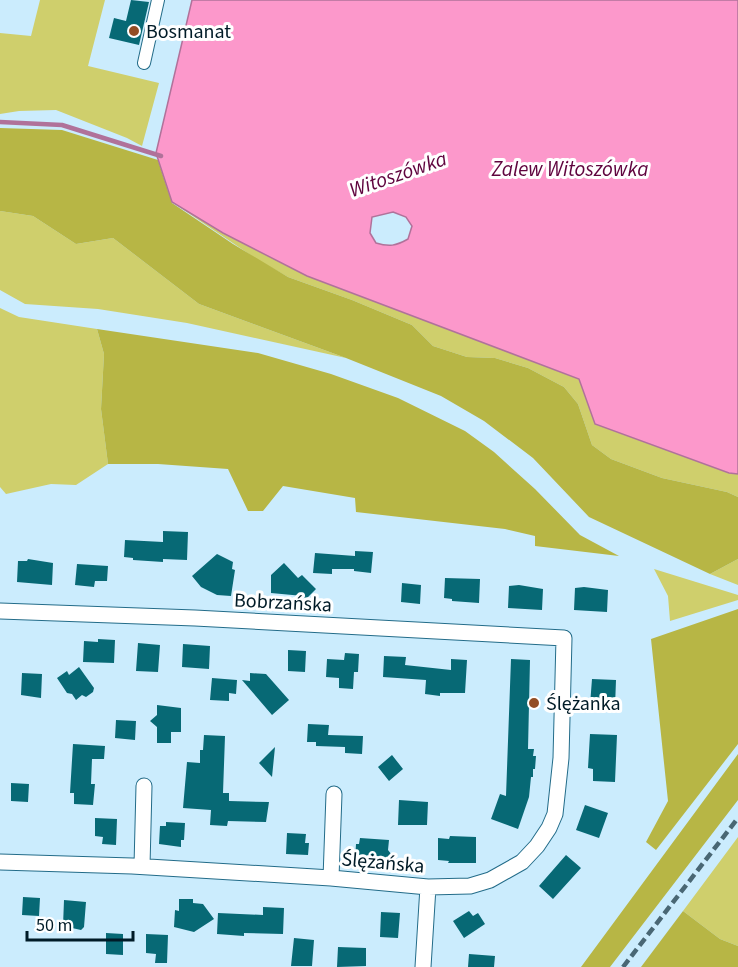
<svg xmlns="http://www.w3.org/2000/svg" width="738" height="967" font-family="'Source Sans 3',sans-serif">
<rect width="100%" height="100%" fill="#cbecfd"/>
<path fill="#cfcf6c" d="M40,0H105L88,66L159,83L142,146L127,138L56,110L19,111L0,114V33L31,36Z
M156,153L168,160L307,276L579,379L595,424L729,473L738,474V497L727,492L662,478L611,459L592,445L578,404L564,387L528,368L495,358L467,357L433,346L412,325L352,300L288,277L258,260L172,202Z
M0,211L33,216L76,244L113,238L199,304L346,358L187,323L98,309L25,304L0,290Z
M0,308L19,317L97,329L104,354L101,409L108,464L76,485L51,484L6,494L0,487Z
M738,559V585L710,574Z
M654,569L738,595V600L670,621L668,596Z
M738,837V946L720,939L683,911Z"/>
<path fill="#b7b645" d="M0,128L62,130L158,160L172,203L233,244L288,277L352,300L412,325L433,346L467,357L495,358L528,368L564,387L578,404L592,445L611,459L662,478L727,492L738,497V559L710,574L589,517L533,458L484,421L441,396L346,358L199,304L113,238L76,244L33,216L0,211Z
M97,329L258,353L331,374L398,398L465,431L494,452L535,489L580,535L619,556L535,546V536L505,529L356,512L355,498L283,486L263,511H248L228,469L158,464H108L101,409L104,354Z
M738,609V744L656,850L646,842L668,801L651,639Z
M738,754V800L610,967H581Z
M683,911L720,939L738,946V967H641Z"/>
<path fill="#fc98cb" stroke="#b0729a" stroke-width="1.5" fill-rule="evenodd" d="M192,0H738V474L729,473L595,424L579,379L307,276L223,233L172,202L156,153ZM393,212L406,217L412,226L408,239C396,246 389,247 376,243L370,233L372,217Z"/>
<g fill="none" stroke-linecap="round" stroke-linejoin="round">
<path stroke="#b0729a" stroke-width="4.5" d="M0,122L62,125L161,156"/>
</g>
<path fill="#076975" d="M131,0L149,2L139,45L109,38L114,18L126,21Z
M163,531L188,532L187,560L163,559V562L133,560V558L124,557L125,540L163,542Z
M355,551L373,552L371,573L354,571V569H332V574L313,573L315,553L355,556Z
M217,554L233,562L232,569L235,570L231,596L217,595L201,587L192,576Z
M28,559L53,563L52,585L17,582L18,561H27Z
M284,563L298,578L302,575L316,589L306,599L303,596L271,593V575Z
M77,564L108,566L107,581H95L94,587L75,585Z
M445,578L480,579L479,603L452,601V599L444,598Z
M402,583L421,585L420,604L401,602Z
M519,585L543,589L542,610L508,608L509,586Z
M584,587L608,590L607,612L574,610L575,588Z
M98,639L115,640L114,663L83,662L84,641L98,642Z
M138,643L160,645L158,672L136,671Z
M183,644L210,646L209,669L182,667Z
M288,650L306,651L305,672L288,671Z
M345,653L359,654L358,672H354L353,689L339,688V678L326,677L327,659L344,660Z
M384,656L406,657L405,665L451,670V659L467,660L465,693H440V696L425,694L426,680L383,677Z
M511,659L530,660L528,749H534L533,756H536L535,769H533V777H531L529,797L518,829L491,819L500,794L506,796Z
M79,667L94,688L93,692L86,697L82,695L76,700L72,694L67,693L57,678L67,671L69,675Z
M22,673L42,674L41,698L21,695Z
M250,673L266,674L289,700L272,715L242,680L250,681Z
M212,678L237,680L236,694L229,693V701L210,700Z
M592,679L616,680L615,707L590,705Z
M157,705L181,708V732H171V743H157V727L150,721L157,715Z
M116,720L136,721L135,740L115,738Z
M308,724L329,725L328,735L363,736L362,754L345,753V747L316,746V742H307Z
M590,734L617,735L615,782L593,781V769L588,768Z
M204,735L225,736L223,793H229V801L269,802L266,822L228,821L227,826L210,825L211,810L183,808L187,762L200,763V750H203Z
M73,744L105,746L104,759H92L91,784H95L93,805L74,804V793H70Z
M275,747L272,777L259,763Z
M392,755L403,769L389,781L378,767Z
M11,783L29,784L28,802L11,801Z
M399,800L428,802L427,825H398Z
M585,805L608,813L599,838L576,830Z
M95,818L117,819L116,845L102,844L103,837L95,836Z
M166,822L185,823L184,840H181V847L159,844L160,826H166Z
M287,833L306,834L305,843H309L308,855L286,854Z
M450,836L476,837V863H448L449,861L438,860V838L449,839Z
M360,838L389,840L388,850L395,859H377L373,862L355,861L356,844H359Z
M566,855L581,868L553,899L539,886Z
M23,897L40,898L39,916L22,915Z
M179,899H193V903L203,904L214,919L194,932L174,927L175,910L179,911Z
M64,900L86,902L84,927L81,930L63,926Z
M263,907L284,908L283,934L244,933V936L217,934L218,913L263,915Z
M469,911L473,916L478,913L485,924L464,938L453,921Z
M381,912L400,913L398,938L380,937Z
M106,933L123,934V955L106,954Z
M146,934L168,935L167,963H155L156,954L146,953Z
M294,938L314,940L312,966H291Z
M338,947L366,948V966L337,967Z
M469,954L495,956L494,967H468Z"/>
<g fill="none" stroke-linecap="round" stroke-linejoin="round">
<defs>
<path id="pedestrian" d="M144,63L158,0"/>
<path id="minor" d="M0,611L195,618L564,638L561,758L555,814L549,828L537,846L522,862L490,880L470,886L428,887L331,878L132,866L0,862
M142,866L144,786
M331,878L334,794
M423,967L428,887"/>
</defs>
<use href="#pedestrian" stroke="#236c89" stroke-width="14"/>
<use href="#minor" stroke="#236c89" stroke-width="17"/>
<use href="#pedestrian" stroke="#fff" stroke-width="12"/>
<use href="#minor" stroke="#fff" stroke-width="15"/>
<path stroke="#496774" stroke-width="4.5" stroke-dasharray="9 4.5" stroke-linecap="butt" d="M623,967L738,818"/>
</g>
<g fill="#934d24" stroke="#fff" stroke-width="2">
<circle cx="134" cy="31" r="6"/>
<circle cx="534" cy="703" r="6"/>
</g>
<g text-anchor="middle" stroke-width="6" stroke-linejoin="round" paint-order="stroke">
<g font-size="20" fill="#001b27" stroke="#fff" text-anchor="start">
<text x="146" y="38">Bosmanat</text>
<text x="546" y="710">Ślężanka</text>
</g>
<g font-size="20" fill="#001b27" stroke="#fff">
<text transform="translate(283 602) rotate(3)" y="7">Bobrzańska</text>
<text transform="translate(383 862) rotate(5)" y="7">Ślężańska</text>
</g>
<g font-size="21" font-style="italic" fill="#5f043e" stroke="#fff">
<text x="570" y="176">Zalew Witoszówka</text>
<text transform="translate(398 174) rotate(-19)" y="7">Witoszówka</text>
</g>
</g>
<path d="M27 931v9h106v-9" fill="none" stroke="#001b27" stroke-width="3"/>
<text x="36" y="931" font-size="18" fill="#001b27" stroke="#ffffff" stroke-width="4.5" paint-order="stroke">50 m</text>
</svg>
